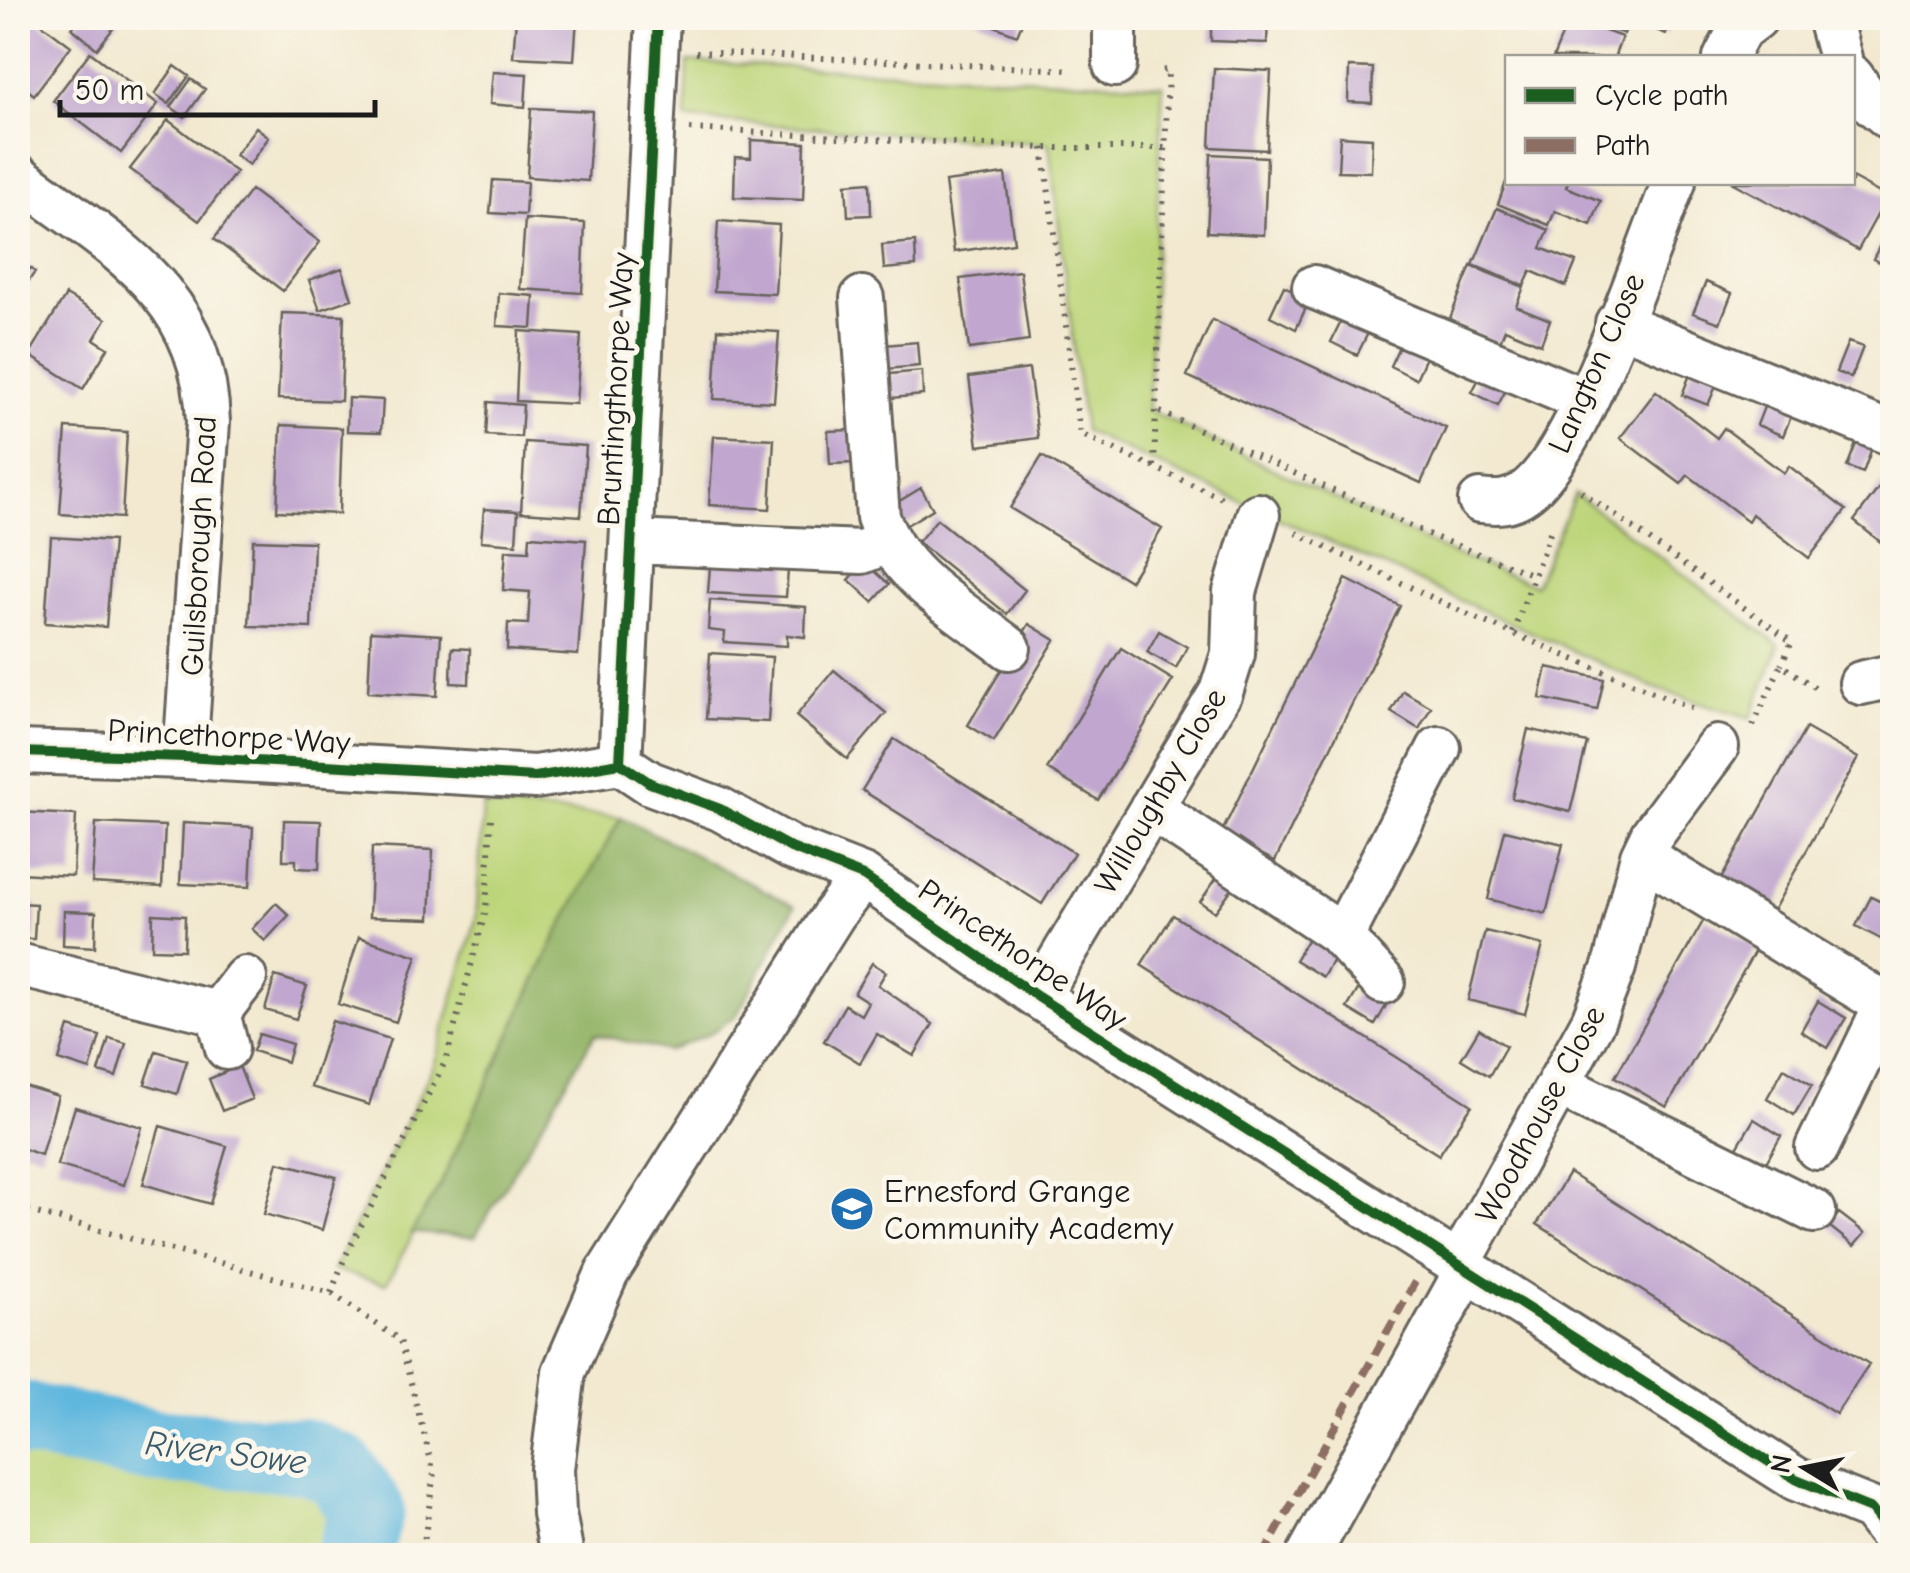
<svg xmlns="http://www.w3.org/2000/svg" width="1910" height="1573" font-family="'Comic Neue',sans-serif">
<rect width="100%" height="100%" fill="#fbf7ec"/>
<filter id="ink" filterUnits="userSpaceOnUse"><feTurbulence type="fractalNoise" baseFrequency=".01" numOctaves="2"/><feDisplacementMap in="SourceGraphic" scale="20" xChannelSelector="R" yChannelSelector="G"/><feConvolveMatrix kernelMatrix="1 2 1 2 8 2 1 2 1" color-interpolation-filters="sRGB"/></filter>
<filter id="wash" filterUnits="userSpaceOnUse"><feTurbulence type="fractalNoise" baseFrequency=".0048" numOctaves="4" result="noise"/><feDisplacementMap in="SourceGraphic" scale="40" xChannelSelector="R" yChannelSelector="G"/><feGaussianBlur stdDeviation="2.25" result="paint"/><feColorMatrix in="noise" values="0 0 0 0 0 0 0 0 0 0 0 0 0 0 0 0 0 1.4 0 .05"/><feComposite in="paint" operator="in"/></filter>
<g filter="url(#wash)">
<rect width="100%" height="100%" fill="#f2e9d0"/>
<path fill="#bdd57a" stroke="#6c784b" stroke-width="2.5" d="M688,62L1163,85L1148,410L1450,553L1535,585L1575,494L1779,645L1751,718L1657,689L1084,431L1049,144L686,119Z
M483,806L621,817L554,941L440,1185L386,1284L333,1270L434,1065L476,919Z
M18,1418L154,1446L307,1456L339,1470L367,1510L353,1555H18Z"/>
<path fill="#96b66a" stroke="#596943" stroke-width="2.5" d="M621,817L795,906L737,1015L709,1034L668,1051L595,1034L475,1237L411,1233L440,1185L554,941Z"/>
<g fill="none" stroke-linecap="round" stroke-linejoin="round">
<path stroke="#61b7de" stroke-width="75" d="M18,1418L154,1446L307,1456L339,1470L367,1510L353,1556"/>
</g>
<g id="blocks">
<path fill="#c1a7cf" d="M18,18H34L71,46L34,95L18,82Z
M81,18H114L119,21L97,49L72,28Z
M516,18H577L574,60L513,57Z
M757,18H789V30L756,28Z
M974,18H1024L1017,35Z
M1211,18H1268L1267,43L1211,41Z
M1569,18L1622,37L1615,55L1621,58H1553Z
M1583,18H1673L1666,34L1630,20L1624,34Z
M90,52L158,104L121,153L53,101Z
M175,66L189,76L169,104L155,94Z
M1349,67L1373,68L1372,103L1348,102Z
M1214,68L1271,71L1267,150L1210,147Z
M493,72L527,74L525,107L490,104Z
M191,79L205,89L185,117L171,107Z
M531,108L592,111L588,181L527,177Z
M168,120L236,172L199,221L130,169Z
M256,127L269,137L249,165L235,155Z
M1340,136L1372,138L1371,172L1338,171Z
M751,140L805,143L803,200L734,197L735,157L751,158Z
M1211,154L1267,157L1264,235L1207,232Z
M1005,174L1014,243L954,252L945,182Z
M1852,178L1887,197L1858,250L1731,182H1852Z
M493,180L527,182L525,215L490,213Z
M870,182L871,215L848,216L846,184Z
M1506,182H1568L1566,187L1601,201L1591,225L1555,211L1549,225L1498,204Z
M251,190L320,242L283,291L214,239Z
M1497,208L1549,230L1541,248L1576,262L1566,286L1531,271L1524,286L1473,265Z
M525,219L585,223L582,293L520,289Z
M718,221L779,225L775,294L714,291Z
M1892,221V269L1873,259Z
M915,242L916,266L884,269L882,245Z
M18,259L35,272L18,296Z
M1471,266L1524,287L1516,306L1550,320L1541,344L1505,329L1499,344L1448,323Z
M342,268L352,299L320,310L309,280Z
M1020,271L1029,341L969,349L960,279Z
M1706,282L1732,293L1720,323L1693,313Z
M1284,286L1310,299L1296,329L1270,316Z
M499,293L534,296L532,328L497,326Z
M66,295L106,319L94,339L108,348L83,389L29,355Z
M1346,312L1372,325L1357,355L1331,342Z
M282,313L344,315L341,401L278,399Z
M1212,320L1446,428L1421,483L1187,376Z
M718,329L779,332L774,402L714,399Z
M519,331L581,335L576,404L516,401Z
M1404,336L1430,348L1416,379L1390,366Z
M917,342L919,366L886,369L885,345Z
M1848,342L1863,347L1851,378L1836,372Z
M1694,364L1721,374L1708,405L1682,395Z
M1029,369L1038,438L978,446L969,377Z
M922,371L923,395L891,398L890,374Z
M1483,371L1509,384L1498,405L1472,392Z
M1656,391L1717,438L1724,428L1784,473L1789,466L1846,510L1809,558L1752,514L1748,521L1688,475L1681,484L1620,438Z
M1769,394L1796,404L1783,436L1757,425Z
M348,398L383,400L381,432L347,431Z
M488,402L523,405L521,437L486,435Z
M281,425L342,428L339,514L277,511Z
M66,428L127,432L122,518L60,514Z
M853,430L854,463L830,464L828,431Z
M714,436L774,439L770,509L709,505Z
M1859,436L1874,442L1863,473L1847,467Z
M525,442L586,446L581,516L521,512Z
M1042,456L1162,529L1130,581L1010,508Z
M1890,473L1892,475V551L1854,521Z
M921,488L933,509L905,526L893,505Z
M484,509L518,511L516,544L481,541Z
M937,519L1025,590L1007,614L918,542Z
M530,536L586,540L578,655L507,650L508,623L528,624L530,592L503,590L506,550L529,551Z
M51,537L113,541L106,627L45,623Z
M253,540L314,542L311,628L249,626Z
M711,552L789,557L786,597L708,593Z
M865,562L889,584L873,602L849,580Z
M1346,579L1400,606L1275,861L1221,834Z
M710,600L806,607L805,637L787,635V646L724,642L725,632L708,630Z
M1029,624L1055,640L994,741L968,725Z
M371,631L441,635L437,696L368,692Z
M1159,631L1187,647L1176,668L1147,652Z
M452,648L470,649L469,684L451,683Z
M1121,648L1173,680L1098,800L1047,769Z
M710,653L772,657L768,722L706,719Z
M1547,667L1604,679L1597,710L1540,698Z
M834,670L886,713L847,759L796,716Z
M1403,691L1431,707L1419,729L1391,712Z
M1806,728L1858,758L1769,918L1716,888Z
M1528,729L1587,743L1570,812L1512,798Z
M894,739L1074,853L1042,904L862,790Z
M18,812L76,815L73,876L18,873Z
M284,820L321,821L319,869L296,868V860H283Z
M96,823L165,826L162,887L92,883Z
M183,823L253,827L250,887L180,884Z
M1505,830L1563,844L1546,914L1488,899Z
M372,847L433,850L430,919L369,917Z
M1220,873L1236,883L1215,912L1200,902Z
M1871,897L1892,907V945L1856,926Z
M18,903L36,904L34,939H18Z
M276,903L289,915L265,941L252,929Z
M64,911L96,912L95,947L63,945Z
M153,914L185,916L184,950L152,949Z
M1173,915L1472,1105L1439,1155L1141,965Z
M1705,918L1757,947L1667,1107L1615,1077Z
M1313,930L1340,947L1323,977L1295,960Z
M1485,931L1543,945L1525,1014L1468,1000Z
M359,937L417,956L396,1022L338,1004Z
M872,963L886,972L878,985L933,1024L914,1056L877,1034L860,1063L824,1041L845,1005L861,1015L868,1002L854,993Z
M275,976L307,986L296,1019L265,1010Z
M1365,978L1392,995L1375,1025L1347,1008Z
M1818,1001L1846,1018L1828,1048L1801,1031Z
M332,1021L390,1039L369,1105L311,1087Z
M69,1027L100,1036L90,1070L59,1060Z
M1479,1029L1506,1046L1489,1076L1461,1059Z
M259,1034L292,1044L287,1062L253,1051Z
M109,1038L126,1043L116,1077L99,1072Z
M156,1051L187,1060L177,1094L145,1084Z
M239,1066L252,1099L222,1111L209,1079Z
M1784,1068L1812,1085L1794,1115L1767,1098Z
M18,1084L58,1096L41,1155L18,1147Z
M75,1107L142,1127L124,1185L57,1165Z
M1754,1119L1781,1136L1764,1166L1736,1149Z
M160,1126L227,1146L210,1204L143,1184Z
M278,1162L336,1177L322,1230L264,1214Z
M1569,1173L1869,1364L1836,1414L1537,1224Z
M1839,1213L1865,1233L1854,1246L1829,1226Z"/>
</g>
</g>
<g filter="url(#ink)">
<use href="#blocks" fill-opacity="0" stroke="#67645b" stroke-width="2.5"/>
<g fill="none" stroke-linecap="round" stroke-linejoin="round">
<defs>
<path id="minor" d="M1115,18V65
M1829,18L1840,58
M1725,58L1739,31L1756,18
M1852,77L1870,102L1892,120
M18,176C111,246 204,291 208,422L185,757
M1314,287L1586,401
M862,298L878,517C899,578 960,610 1009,648
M1617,323L1892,434
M1480,501C1497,503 1510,503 1524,493C1580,454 1645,253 1674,182
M633,542L862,552L887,542
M1861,683L1892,676
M18,752L185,757L535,777L620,763L650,783L720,809L791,848L863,876L1038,997L1796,1479L1871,1509L1892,1536
M620,763L658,18
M1151,808L1337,932L1383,982
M1642,856L1886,1005L1817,1148
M1337,932L1351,920L1439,748
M18,965L218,1013
M1038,997L1221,692L1233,654L1235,592L1258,515
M227,1048L218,1013L245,978
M1561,1086L1814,1211
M1458,1266L1593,1021L1614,967L1642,856L1652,835L1717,747
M562,1556L554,1513L552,1469L564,1372L607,1273L834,914L863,876
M1308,1556L1466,1271"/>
</defs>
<use href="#minor" stroke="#67645b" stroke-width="48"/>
<path stroke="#67645b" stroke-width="6" stroke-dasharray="2.5 8" stroke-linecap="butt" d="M696,52L1073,70
M690,129L1043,148H1168
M1043,148L1080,434L1222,498
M1160,412L1437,538L1531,574
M1154,466L1168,70L1156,71
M1581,491L1792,642L1781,665
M1296,533L1471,616L1696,710
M1513,633L1552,527
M1753,726L1781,665L1819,690
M18,1208L331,1293L400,1340L434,1473L422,1556
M331,1293L345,1257L446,1060L486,909L491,817"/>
<use href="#minor" stroke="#fff" stroke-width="42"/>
<path stroke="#8d6e63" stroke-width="8" stroke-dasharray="15 8" stroke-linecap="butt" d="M1263,1556L1415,1282"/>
<defs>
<path id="cycleway" d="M18,752L185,757L535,777L620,763L650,783L720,809L791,848L863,876L1038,997L1796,1479L1871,1509L1892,1536
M620,763L658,18"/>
</defs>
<use href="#cycleway" stroke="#fbf7ec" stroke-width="16"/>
<use href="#cycleway" stroke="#1b5e20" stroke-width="10"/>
</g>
</g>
<defs>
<symbol id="school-disc" viewBox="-11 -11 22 22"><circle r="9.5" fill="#1f6fb2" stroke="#fbf7ec"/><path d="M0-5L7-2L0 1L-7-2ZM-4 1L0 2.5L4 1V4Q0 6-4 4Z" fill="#fff"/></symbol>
</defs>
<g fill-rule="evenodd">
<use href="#school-disc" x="827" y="1184" width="50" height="50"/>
</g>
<g text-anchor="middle" stroke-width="10" stroke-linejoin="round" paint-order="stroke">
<g font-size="32" fill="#1c1c1c" stroke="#fbf7ec">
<text transform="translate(1596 363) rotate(-66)" y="11">Langton Close</text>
<text transform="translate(615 389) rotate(-87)" y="11">Bruntingthorpe Way</text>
<text transform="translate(198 546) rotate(-87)" y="11">Guilsborough Road</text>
<text transform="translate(229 736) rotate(3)" y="11">Princethorpe Way</text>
<text transform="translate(1160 791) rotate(-60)" y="11">Willoughby Close</text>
<text transform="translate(1023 954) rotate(34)" y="11">Princethorpe Way</text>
<text transform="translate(1540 1114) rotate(-62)" y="11">Woodhouse Close</text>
</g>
<g font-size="32" fill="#1c1c1c" stroke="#fbf7ec" text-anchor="start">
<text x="884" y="1202">Ernesford Grange<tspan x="884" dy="37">Community Academy</tspan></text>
</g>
<g font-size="35" font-style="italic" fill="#385a6a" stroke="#fbf7ec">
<text transform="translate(226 1452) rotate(7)" y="12">River Sowe</text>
</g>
</g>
<rect width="1910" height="1573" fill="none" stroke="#fbf7ec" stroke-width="60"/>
<rect x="1505" y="55" width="350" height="130" fill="#fbf7ec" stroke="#a29f99" stroke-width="2.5"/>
<rect x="1525" y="88" width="50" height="15" fill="#1b5e20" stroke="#a29f99" stroke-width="2.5"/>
<text x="1595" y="105" font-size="30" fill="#1c1c1c">Cycle path</text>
<rect x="1525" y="138" width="50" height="15" fill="#8d6e63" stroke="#a29f99" stroke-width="2.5"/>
<text x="1595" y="155" font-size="30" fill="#1c1c1c">Path</text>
<g transform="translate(1805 1468) rotate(280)" stroke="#fbf7ec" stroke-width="8" paint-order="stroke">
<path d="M0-8L18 38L0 25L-18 38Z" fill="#1c1c1c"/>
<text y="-15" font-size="28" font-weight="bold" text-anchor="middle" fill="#1c1c1c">N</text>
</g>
<path d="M60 100v15h315v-15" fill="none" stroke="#1c1c1c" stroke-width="5"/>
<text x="75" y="100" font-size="30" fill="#1c1c1c" stroke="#fbf7ec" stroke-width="8" paint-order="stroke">50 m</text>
</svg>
